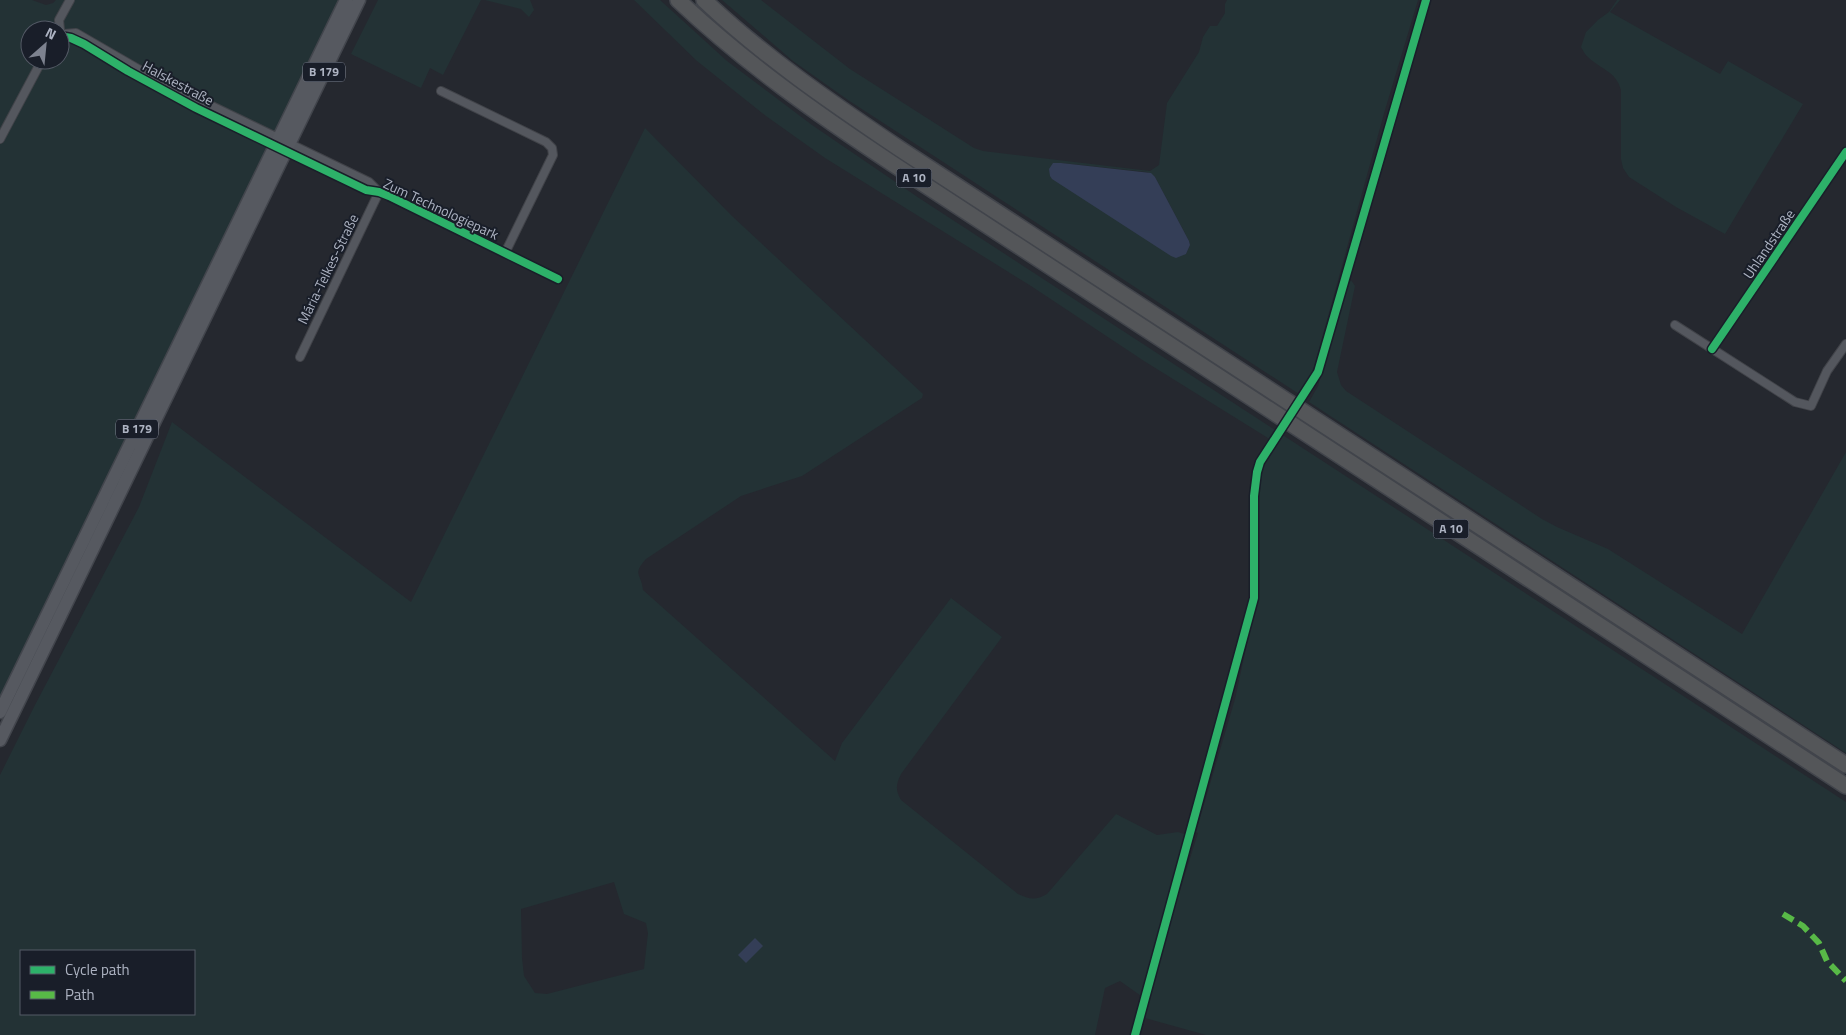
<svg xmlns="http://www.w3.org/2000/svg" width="1846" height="1035" font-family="'Titillium Web',sans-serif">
<rect width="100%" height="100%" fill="#25282f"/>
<path fill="#233235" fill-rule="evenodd" d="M0,0H32L46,5L53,3L56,0H340L0,701ZM30,30H60V60H30Z
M378,0H481L443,75L430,68L421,88L351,54Z
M485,0H530L534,10L529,17L521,9Z
M634,0H660L727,61L812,125L919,198L1846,802V1035H1206L1145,1018L1168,929L1198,833L1196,832L1235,699L1254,612L1259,482L1263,467L1276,443L1144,361L1031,286L825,158L766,116L697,61Z
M722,0H761L850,69L974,148L983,151L1150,171L1159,165L1167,103L1199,52L1203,37L1210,26H1217L1225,13V4L1227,0H1418L1385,110L1314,367L1309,380L1299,394L848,100L793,61ZM1053,163H1061L1147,172L1155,177L1189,241L1190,245L1186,254Z
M1617,0H1620L1610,12L1720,74L1728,61L1803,104L1725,234L1676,207L1629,177L1623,168L1621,159V90C1616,71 1600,69 1588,57C1585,55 1583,50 1581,47L1586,32L1598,20L1609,12Z
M645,128L732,216L923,394L922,398L802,476L741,496L646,559C632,575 641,573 643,590L835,761L842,743L951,598L1002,637L901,774C896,784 895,790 901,800L1018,894C1029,899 1035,901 1047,894L1116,814L1157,835L1178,832L1187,835L1144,998L1120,981L1105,988L1095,1035H0V775L35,705L139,507L172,422L411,602ZM614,882L624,914L646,923L648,933L644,969L547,994L535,993L524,976L522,958L521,909ZM21,951H194V1014H21Z
M1351,280L1355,286L1337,372L1341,385L1346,391L1542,519L1557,527L1608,549L1742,634L1846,452V753L1309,402L1318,386L1346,289Z"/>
<path fill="#343e57" d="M1053,163H1061L1151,173L1155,177L1189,241L1190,245L1186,254L1176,258L1171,256L1052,179L1050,176L1049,169Z
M755,938L763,946L746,963L738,955Z"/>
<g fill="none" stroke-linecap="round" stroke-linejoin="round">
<defs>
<path id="minor" d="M60,30L59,20L70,0
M64,34L76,33L152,77L369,182L379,192
M60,36L71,38L84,44L128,71L196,108L366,190L379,192L389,196L558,279
M441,91L546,142L552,148L553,155L505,253
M0,139L42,60
M1675,325L1795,402L1811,406L1827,371L1846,344
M1712,349L1846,152
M300,357L379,192"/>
<path id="primary" d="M0,712L346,0
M0,740L359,0"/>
<path id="motorway" d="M678,0C745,63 816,113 893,164L1846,786
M704,0C764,57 832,103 900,149L1846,765"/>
</defs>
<use href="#minor" stroke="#414349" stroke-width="10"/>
<use href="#primary" stroke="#42454c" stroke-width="15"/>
<use href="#motorway" stroke="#41444b" stroke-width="18"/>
<use href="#minor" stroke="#54575e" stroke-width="8"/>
<use href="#primary" stroke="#565960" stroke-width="12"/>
<use href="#motorway" stroke="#545659" stroke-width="15"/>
<path stroke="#58b947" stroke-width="6" stroke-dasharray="12 6" stroke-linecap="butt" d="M1783,914L1803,926L1819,943L1827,961L1846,981"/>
<defs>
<path id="cycleway" d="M60,36L71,38L84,44L128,71L196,108L366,190L379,192L389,196L558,279
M1712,349L1846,152
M1135,1035L1254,598V496L1257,472L1260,462L1271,445L1318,372L1426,0"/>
</defs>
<use href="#cycleway" stroke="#191e29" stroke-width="11"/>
<use href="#cycleway" stroke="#2db169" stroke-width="8"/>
</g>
<g text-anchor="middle" stroke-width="4" stroke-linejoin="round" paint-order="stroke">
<g fill="#191e29" stroke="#818694" stroke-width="1">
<rect x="303" y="62.5" width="42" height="19" rx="4"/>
<rect x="896.5" y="168.5" width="35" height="19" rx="4"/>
<rect x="116" y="419.5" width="42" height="19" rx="4"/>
<rect x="1433.5" y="519.5" width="35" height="19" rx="4"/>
</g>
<g font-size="12" font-weight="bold" fill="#adb3c2">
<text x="324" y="76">B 179</text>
<text x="914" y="182">A 10</text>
<text x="137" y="433">B 179</text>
<text x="1451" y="533">A 10</text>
</g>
<g font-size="14" fill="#adb3c2" stroke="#191e29">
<text transform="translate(178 83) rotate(28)" y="5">Halskestraße</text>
<text transform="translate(441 209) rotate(25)" y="5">Zum Technologiepark</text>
<text transform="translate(1769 244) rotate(-56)" y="5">Uhlandstraße</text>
<text transform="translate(328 269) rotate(-64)" y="5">Mária-Telkes-Straße</text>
</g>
</g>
<rect x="20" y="950" width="175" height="65" fill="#191e29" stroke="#545a66"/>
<rect x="30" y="966" width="25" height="8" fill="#2db169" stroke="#545a66"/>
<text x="65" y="975" font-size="15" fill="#adb3c2">Cycle path</text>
<rect x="30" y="991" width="25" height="8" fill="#58b947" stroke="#545a66"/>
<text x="65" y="1000" font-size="15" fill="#adb3c2">Path</text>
<g transform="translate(45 45) rotate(27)"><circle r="24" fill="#191e29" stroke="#545a66"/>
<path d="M0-4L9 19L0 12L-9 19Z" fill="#7d828f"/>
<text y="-8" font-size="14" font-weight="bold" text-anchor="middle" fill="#adb3c2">N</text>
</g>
</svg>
